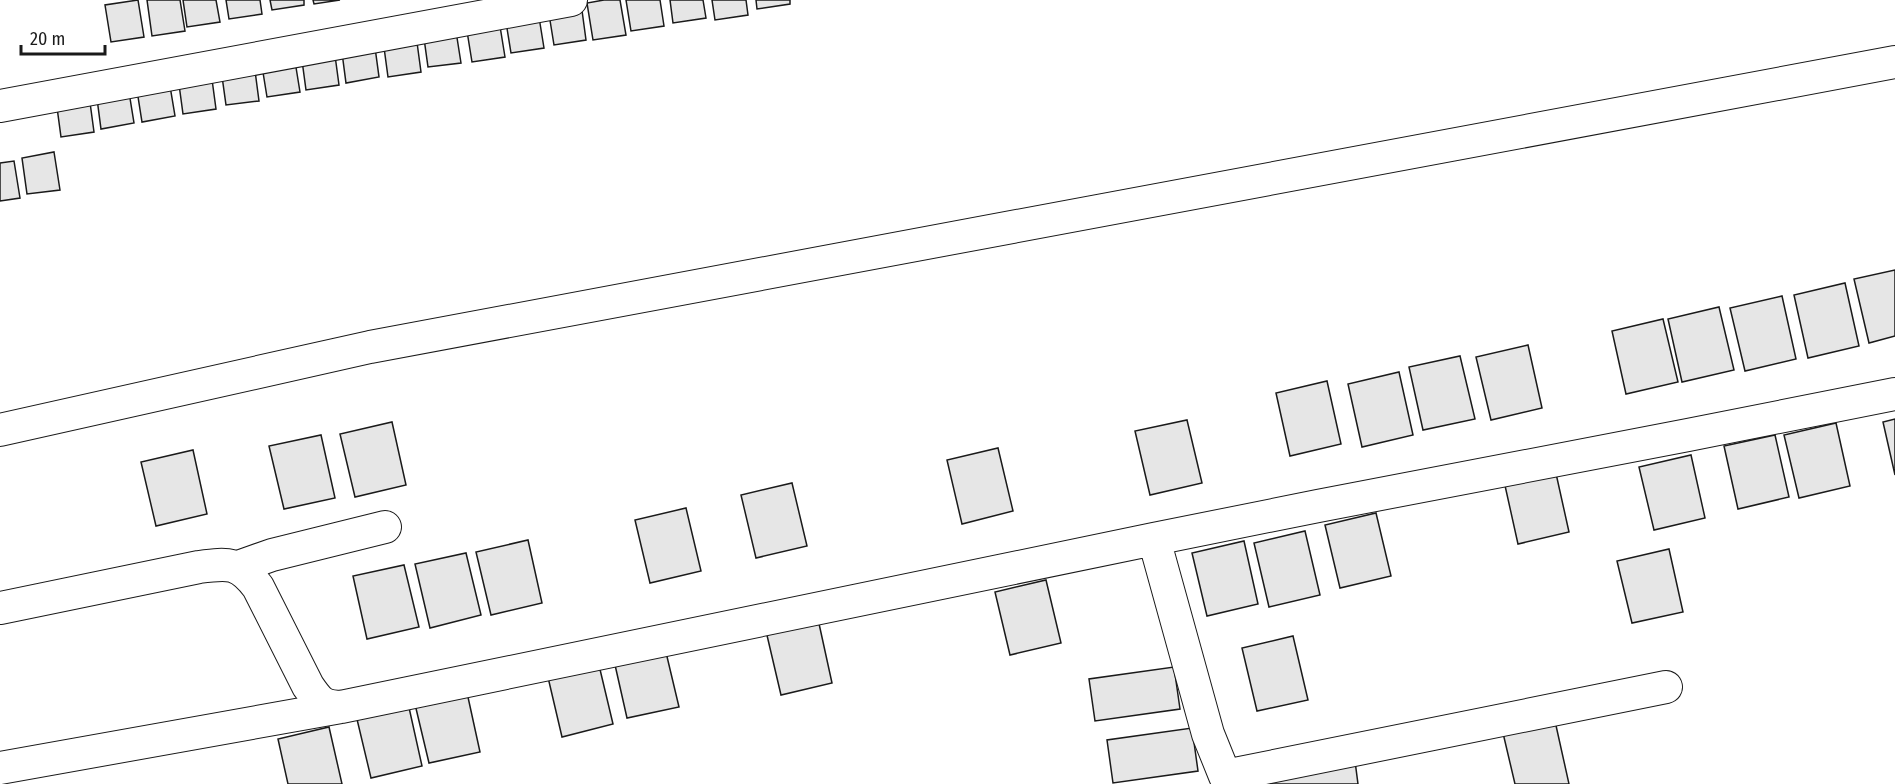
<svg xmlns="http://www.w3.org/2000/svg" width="1895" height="784" font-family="'Fira Sans Condensed',sans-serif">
<rect width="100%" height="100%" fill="#fff"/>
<path fill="#e6e6e6" stroke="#1a1a1a" stroke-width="1.5" d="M138,0L144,37L111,42L105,5Z
M147,0H180L185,31L152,36Z
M183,0H216L220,22L187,27Z
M226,0H260L262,14L229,19Z
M270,0H304V5L272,10Z
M313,0H340L314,4Z
M604,0H620L626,35L593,40L587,3Z
M626,0H660L664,26L631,31Z
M670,0H703L706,18L673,23Z
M712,0H746L748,15L715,20Z
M756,0H790V4L757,9Z
M581,3L586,40L554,45L548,8Z
M538,11L544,48L511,53L505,16Z
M499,20L505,57L472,62L466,25Z
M455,25L461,63L428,67L423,31Z
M416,35L421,72L388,77L383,40Z
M374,40L379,77L346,83L341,45Z
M334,48L339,85L306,90L301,53Z
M294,55L300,92L267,97L261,60Z
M254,63L259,101L226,105L221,69Z
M211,72L216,109L183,114L178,77Z
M169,80L175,116L142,122L136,84Z
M128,86L134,123L101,129L96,91Z
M89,95L94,132L61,137L56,100Z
M54,152L60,190L27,194L22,158Z
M14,161L20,198L0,201V163Z
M1895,270V336L1869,343L1854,279Z
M1845,283L1859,346L1808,358L1794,295Z
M1782,296L1796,359L1745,371L1730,308Z
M1719,307L1734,370L1682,382L1668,319Z
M1663,319L1678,382L1626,394L1612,331Z
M1528,345L1542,408L1491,420L1476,357Z
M1460,356L1475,419L1423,430L1409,367Z
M1399,372L1413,435L1362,447L1348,384Z
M1327,381L1341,444L1290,456L1276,393Z
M1895,419V475L1883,422Z
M1187,420L1202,483L1150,495L1135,431Z
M392,422L406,485L355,497L340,434Z
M1836,423L1850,486L1799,498L1784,435Z
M321,435L335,498L284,509L269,446Z
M1775,435L1789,497L1738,509L1724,446Z
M998,448L1013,511L962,524L947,460Z
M193,450L207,514L156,526L141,462Z
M1691,455L1705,518L1654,530L1639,467Z
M1555,469L1569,532L1518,544L1504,481Z
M792,483L807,546L756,558L741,495Z
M686,508L701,571L650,583L635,520Z
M1376,513L1391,576L1340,588L1325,525Z
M1305,531L1320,595L1269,607L1254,543Z
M528,540L542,603L491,615L476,552Z
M1244,541L1258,604L1207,616L1192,553Z
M1669,549L1683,612L1632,623L1617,561Z
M466,553L481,615L430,628L415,564Z
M404,565L419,627L367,639L353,576Z
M1046,580L1061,643L1010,655L995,592Z
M818,619L832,683L781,695L766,631Z
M1293,636L1308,700L1257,711L1242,648Z
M664,644L679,707L627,718L613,656Z
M598,661L613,724L562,737L547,673Z
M1174,667L1180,709L1095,721L1089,679Z
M466,688L480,752L429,763L414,700Z
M408,703L422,766L371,778L356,715Z
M1555,721L1569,784H1515L1503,733Z
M329,727L342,784H288L278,739Z
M1192,728L1198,771L1113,783L1107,740Z
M1355,761L1358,784H1272L1270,773Z"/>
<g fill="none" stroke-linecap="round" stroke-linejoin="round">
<defs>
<path id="minor" d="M0,106L571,0
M0,430L370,347L1895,62
M1154,539L1208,734L1225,776L1666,687
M238,567L272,555L385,527
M0,608L199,567C229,563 239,562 258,587L308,686C319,702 322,706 341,707
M0,768L341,707L1154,539L1318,506L1688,435L1895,394"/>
</defs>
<use href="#minor" stroke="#1a1a1a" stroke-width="34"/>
<use href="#minor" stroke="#fff" stroke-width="32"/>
</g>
<path d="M21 45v9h84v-9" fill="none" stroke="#1a1a1a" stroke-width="3"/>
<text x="30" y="45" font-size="18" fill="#1a1a1a" stroke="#ffffff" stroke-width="4.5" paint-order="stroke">20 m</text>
</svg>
